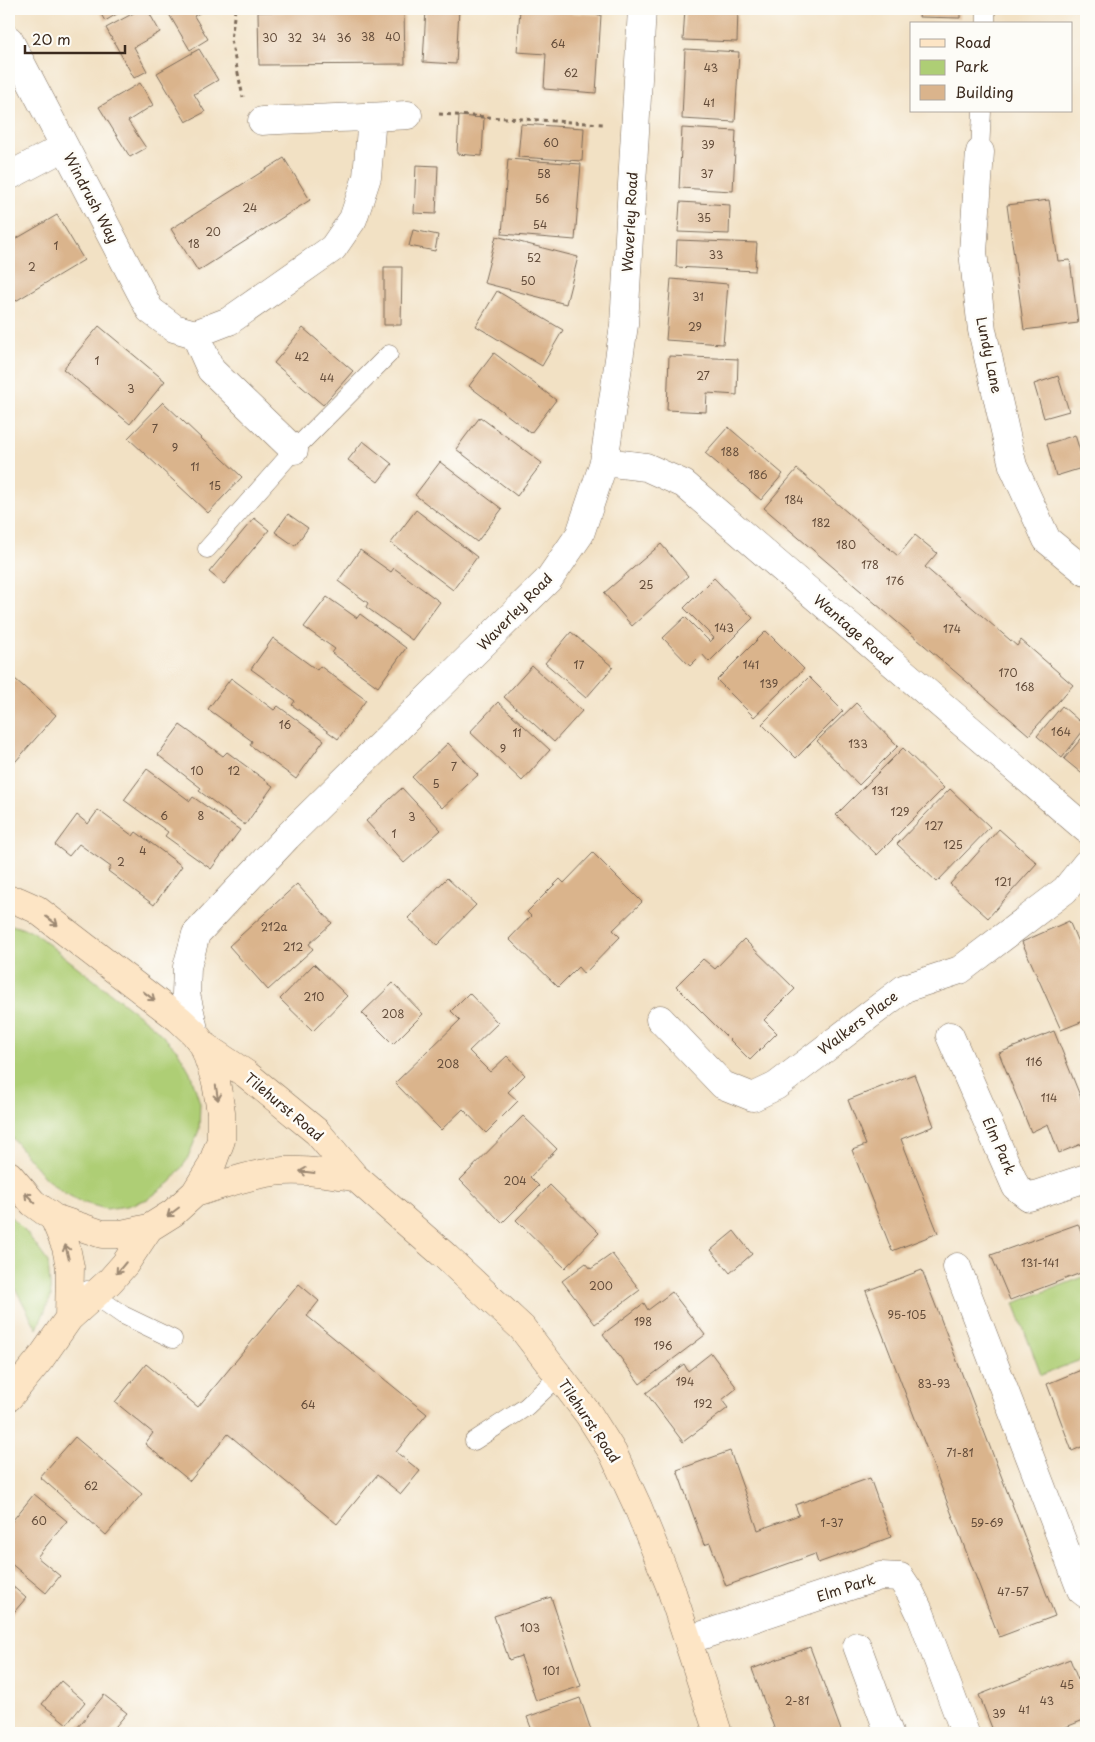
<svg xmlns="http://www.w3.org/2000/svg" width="1095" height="1742" font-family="'Playpen Sans',sans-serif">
<rect width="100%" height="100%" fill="#fdfcf7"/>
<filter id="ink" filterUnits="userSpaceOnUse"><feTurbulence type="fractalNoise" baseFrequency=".02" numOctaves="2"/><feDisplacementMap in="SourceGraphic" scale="10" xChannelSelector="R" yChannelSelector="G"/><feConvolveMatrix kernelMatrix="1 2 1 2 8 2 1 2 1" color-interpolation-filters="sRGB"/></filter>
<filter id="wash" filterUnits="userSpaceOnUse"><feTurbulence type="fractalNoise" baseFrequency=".0096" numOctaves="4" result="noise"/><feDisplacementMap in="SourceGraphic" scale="20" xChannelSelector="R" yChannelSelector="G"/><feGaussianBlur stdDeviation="1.12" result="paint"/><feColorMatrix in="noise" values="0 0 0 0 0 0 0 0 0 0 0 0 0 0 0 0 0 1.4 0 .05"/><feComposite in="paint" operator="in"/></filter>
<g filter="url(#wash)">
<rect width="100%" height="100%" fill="#f2e1c4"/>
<path fill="#aece75" stroke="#747c4a" d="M9,924L33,932L154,1027L178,1051L190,1072L200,1103L199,1130L187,1160L171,1182L148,1199L127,1206L106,1209L81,1202L63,1192L45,1178L9,1134Z
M9,1215L27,1233L48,1262L51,1297L37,1329L9,1277Z
M1086,1276V1358L1041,1375L1014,1303Z"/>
<g id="blocks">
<path fill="#dab48c" d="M98,9H121L122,11L105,21Z
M141,9H147L160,32L134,47L147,71L134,78L106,28Z
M166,9H207L194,16L208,39L190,50Z
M426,9H459L456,64L423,62Z
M520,9L601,15L596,93L544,89L546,54L517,52Z
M685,9H738L737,42L683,40Z
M920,9H960V18L919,17Z
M1081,9H1086V39H1085Z
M381,10H404L405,64L259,65L258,12Z
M199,49L218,80L194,94L205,112L186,122L157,73Z
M685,49L739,52L735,122L682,119Z
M140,83L153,105L128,121L146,148L130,157L99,107Z
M459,116L484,118L482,156L457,154Z
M521,124L584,128L582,161L518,157Z
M682,128L736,131L733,191L679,188Z
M284,158L310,200L198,271L171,229Z
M508,159L581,164L575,240L502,234Z
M416,165L438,166L436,214L414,213Z
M1049,200L1058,261L1070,260L1078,323L1024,330L1007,205Z
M680,202L730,205L729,234L678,232Z
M57,215L84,260L9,305V243Z
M413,230L438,235L435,251L409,246Z
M496,236L578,257L566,304L484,283Z
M677,240L757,243L755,271L676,267Z
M384,267H402L401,325H384Z
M671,279L728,284L723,344L666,340Z
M497,291L563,330L542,366L476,326Z
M99,326L165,381L130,424L63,369Z
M303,328L353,371L323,405L274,363Z
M494,353L556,400L531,433L469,386Z
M669,356L738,359L737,395L707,393L706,412L667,410Z
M1058,376L1069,411L1044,418L1034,384Z
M163,402L242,477L208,513L128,438Z
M480,417L542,463L517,496L456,449Z
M728,427L783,474L761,500L705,453Z
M1075,435L1085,467L1056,476L1047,444Z
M363,441L392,464L378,482L348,460Z
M440,462L502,509L477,542L415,495Z
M797,469L898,556L915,535L937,553L925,567L1017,646L1021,640L1073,685L1029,735L764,508Z
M416,510L477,557L453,590L391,543Z
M288,514L308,528L295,546L275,532Z
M254,518L269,530L224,584L209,572Z
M661,544L688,576L632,626L604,593Z
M360,550L391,572L394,568L440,602L412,640L366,607L368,603L338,581Z
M714,578L753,618L709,662L702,654L690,666L663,638L685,617L710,642L714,638L684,608Z
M327,597L357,618L360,614L406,648L378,687L332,653L335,649L304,627Z
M766,631L804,669L754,717L717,680Z
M571,632L613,667L586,698L545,663Z
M273,638L317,670L320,666L366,700L338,739L292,705L295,701L251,669Z
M532,666L582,711L554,742L504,697Z
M809,677L843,711L796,758L762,724Z
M231,678L274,710L278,706L324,740L296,779L250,745L252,741L208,709Z
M15,679L56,715L9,769V686Z
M498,702L550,750L522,781L470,732Z
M856,703L898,746L859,785L817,741Z
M1062,706L1086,727L1062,758L1037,736Z
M180,725L223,756L227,752L273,786L245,825L199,791L201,788L158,755Z
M1086,733V777L1064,759Z
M448,743L478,775L442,808L412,777Z
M903,748L944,788L877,855L836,815Z
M147,769L190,801L193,797L240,830L211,869L165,836L168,832L124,800Z
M402,788L441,830L404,863L366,821Z
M950,789L990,827L937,882L897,844Z
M98,810L133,836L136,832L182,866L154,905L108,871L111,867L79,844L69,856L55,845L77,815L88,824Z
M999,829L1037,863L988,918L950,884Z
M593,853L642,902L613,930L620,937L584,974L578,967L558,987L509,939L531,916L527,912L560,879L564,883Z
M447,878L476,905L437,945L408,918Z
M297,884L332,923L309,944L313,949L268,990L229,946Z
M1069,921L1086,961V1020L1061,1030L1022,942Z
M744,939L795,989L764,1020L777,1033L750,1060L676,986L703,959L715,969Z
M314,964L347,996L313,1031L280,999Z
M393,983L423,1014L393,1044L362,1013Z
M469,993L498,1023L469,1051L490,1072L507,1056L525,1075L508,1092L518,1101L486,1133L463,1109L441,1130L395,1083L460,1020L451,1011Z
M1054,1031L1083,1103L1086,1102V1142L1059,1153L1048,1124L1031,1132L999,1053Z
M914,1074L934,1126L901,1139L938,1233L892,1251L852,1150L866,1145L848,1100Z
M523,1116L557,1149L530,1177L539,1186L502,1223L460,1180Z
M550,1185L599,1233L565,1268L516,1220Z
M1078,1224L1086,1244V1271L1010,1300L991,1255Z
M734,1231L752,1254L730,1273L711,1250Z
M612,1254L640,1290L595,1324L562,1281L586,1263L591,1269Z
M922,1270L1055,1616L999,1637L866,1291Z
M299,1284L319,1301L307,1316L427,1414L396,1452L420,1471L401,1494L377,1475L337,1524L228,1434L190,1481L145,1444L153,1433L115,1402L146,1364L198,1407Z
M672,1292L705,1335L640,1384L603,1334L644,1303L648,1310Z
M711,1353L737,1388L722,1400L728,1408L683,1442L646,1393L684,1364L688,1371Z
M1086,1368V1445L1072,1451L1047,1384Z
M75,1437L142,1494L106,1535L40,1477Z
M730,1451L758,1530L799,1515L795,1505L870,1478L891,1537L818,1563L815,1554L726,1586L710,1543L704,1545L677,1470Z
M34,1494L67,1521L37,1557L60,1576L46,1593L9,1562V1525Z
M9,1583L26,1598L9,1618Z
M551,1597L581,1686L536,1701L521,1656L509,1660L494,1616Z
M810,1647L842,1733H776L752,1669Z
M1070,1659L1086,1701V1719L1051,1733H994L979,1695Z
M61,1681L85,1702L67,1724L42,1704Z
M104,1695L127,1713L110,1733H73Z
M580,1698L592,1733H533L527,1717Z"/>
</g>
</g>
<g filter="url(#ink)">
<use href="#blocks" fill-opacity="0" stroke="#7b6a58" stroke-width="1"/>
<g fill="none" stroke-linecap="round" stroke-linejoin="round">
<defs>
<path id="lane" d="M986,24V9
M980,152L982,111
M207,549L294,450L389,354
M87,1290L123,1315L173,1339
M474,1441L526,1407L559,1376"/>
<path id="street" d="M9,40L150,310L174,328L195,334L229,321L333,248L353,219L367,177L372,117
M262,121C311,118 359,118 408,115
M980,152L973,252L982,330L1013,466L1047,540L1086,572
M9,176L64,147
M195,334L211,370L294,450
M604,462L646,467L684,484L1086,829
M660,1019L723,1085L753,1097L776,1086L905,988L960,970L1065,890L1086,864
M195,1034L186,994L187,967L196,934L287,837L549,579L580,534L604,462L624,325L642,9
M950,1036L1016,1187L1029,1197L1086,1178
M957,1267L1081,1590L1086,1594
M688,1640L880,1576L900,1577L910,1592L921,1615L965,1733
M857,1646L889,1733"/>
<path id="secondary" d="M9,900L18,901L36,909L179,1019L195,1034L204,1046L216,1082L221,1112V1140L211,1167L195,1193L173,1213L149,1228L122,1234H102L54,1218L33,1203L9,1175
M204,1046L246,1074L317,1132L355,1177L445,1256L522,1328L559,1376L589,1415L613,1453L637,1505L670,1586L718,1733
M195,1193C221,1185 247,1175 274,1172C301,1168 329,1174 355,1177
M54,1218L66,1247L70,1267L69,1318
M9,1397L41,1358L69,1318L110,1281L125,1264L149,1228"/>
</defs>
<use href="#lane" stroke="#7b6a58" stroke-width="19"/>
<use href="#street" stroke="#7b6a58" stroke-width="29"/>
<use href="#secondary" stroke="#7b6a58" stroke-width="29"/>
<path stroke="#7b6a58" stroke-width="3" stroke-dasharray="4 4" stroke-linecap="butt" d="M235,9L231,40L243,97
M439,114L604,124"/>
<use href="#lane" stroke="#fff" stroke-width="18"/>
<use href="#street" stroke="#fff" stroke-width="28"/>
<use href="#secondary" stroke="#fde5c5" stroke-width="28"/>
</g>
<defs><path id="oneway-shaft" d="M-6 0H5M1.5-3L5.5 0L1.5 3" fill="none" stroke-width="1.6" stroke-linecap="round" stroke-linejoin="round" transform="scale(1.25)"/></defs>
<g stroke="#9c8872">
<use href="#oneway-shaft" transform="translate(52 921) rotate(37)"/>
<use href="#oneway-shaft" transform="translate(149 996) rotate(38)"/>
<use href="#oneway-shaft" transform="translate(217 1093) rotate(81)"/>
<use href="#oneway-shaft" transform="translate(307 1172) rotate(-173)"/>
<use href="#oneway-shaft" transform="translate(30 1198) rotate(-135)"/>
<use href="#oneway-shaft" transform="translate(173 1212) rotate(143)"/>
<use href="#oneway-shaft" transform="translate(67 1252) rotate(-104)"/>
<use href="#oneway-shaft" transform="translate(121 1268) rotate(130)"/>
</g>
</g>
<g text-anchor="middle" stroke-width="5" stroke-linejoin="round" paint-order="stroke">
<g font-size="11" fill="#634c3a">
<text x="368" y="41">38</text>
<text x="393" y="41">40</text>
<text x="270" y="42">30</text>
<text x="295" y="42">32</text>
<text x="319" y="42">34</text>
<text x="344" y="42">36</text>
<text x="558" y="48">64</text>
<text x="711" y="72">43</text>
<text x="571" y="77">62</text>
<text x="709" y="107">41</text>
<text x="551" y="147">60</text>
<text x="708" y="149">39</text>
<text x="544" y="178">58</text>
<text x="707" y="178">37</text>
<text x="542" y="203">56</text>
<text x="250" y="212">24</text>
<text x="704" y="222">35</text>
<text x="540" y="229">54</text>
<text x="213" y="236">20</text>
<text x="194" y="248">18</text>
<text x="56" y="250">1</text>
<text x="716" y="259">33</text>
<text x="534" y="262">52</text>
<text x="32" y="271">2</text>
<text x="528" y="285">50</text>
<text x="698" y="301">31</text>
<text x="695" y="331">29</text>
<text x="302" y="361">42</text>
<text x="97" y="365">1</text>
<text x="703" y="380">27</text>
<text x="327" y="382">44</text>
<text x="131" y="393">3</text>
<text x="155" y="433">7</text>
<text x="175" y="452">9</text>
<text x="730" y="456">188</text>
<text x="195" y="471">11</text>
<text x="758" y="479">186</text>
<text x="215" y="490">15</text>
<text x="794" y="504">184</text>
<text x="821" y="527">182</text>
<text x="846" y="549">180</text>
<text x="870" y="569">178</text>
<text x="895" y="585">176</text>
<text x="646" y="589">25</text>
<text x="724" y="632">143</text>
<text x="952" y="633">174</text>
<text x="579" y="669">17</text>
<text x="751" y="669">141</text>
<text x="1008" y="677">170</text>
<text x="769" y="688">139</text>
<text x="1025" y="691">168</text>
<text x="285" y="729">16</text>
<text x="1061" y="736">164</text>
<text x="517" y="737">11</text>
<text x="858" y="748">133</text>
<text x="503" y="753">9</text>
<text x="454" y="771">7</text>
<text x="197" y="775">10</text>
<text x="234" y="775">12</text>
<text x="436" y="788">5</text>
<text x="880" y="795">131</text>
<text x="900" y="816">129</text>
<text x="164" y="820">6</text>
<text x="201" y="820">8</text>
<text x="412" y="821">3</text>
<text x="934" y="830">127</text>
<text x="394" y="838">1</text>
<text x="953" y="849">125</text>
<text x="143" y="855">4</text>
<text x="121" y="866">2</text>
<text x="1003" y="886">121</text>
<text x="274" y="931">212a</text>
<text x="293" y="951">212</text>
<text x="314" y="1001">210</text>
<text x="393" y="1018">208</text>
<text x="1034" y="1066">116</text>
<text x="448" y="1068">208</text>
<text x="1049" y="1102">114</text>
<text x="515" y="1185">204</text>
<text x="1040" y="1267">131-141</text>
<text x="601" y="1290">200</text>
<text x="907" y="1319">95-105</text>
<text x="643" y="1326">198</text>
<text x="663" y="1350">196</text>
<text x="685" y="1386">194</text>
<text x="934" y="1388">83-93</text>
<text x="703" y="1408">192</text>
<text x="308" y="1409">64</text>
<text x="960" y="1457">71-81</text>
<text x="91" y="1490">62</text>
<text x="39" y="1525">60</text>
<text x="832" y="1527">1-37</text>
<text x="987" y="1527">59-69</text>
<text x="1013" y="1596">47-57</text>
<text x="530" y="1632">103</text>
<text x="551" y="1675">101</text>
<text x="1067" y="1689">45</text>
<text x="797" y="1705">2-81</text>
<text x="1047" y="1705">43</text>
<text x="1024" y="1714">41</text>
<text x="999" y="1718">39</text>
</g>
<g font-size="14" fill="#3b2a1e" stroke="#fdfcf7">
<text transform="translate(91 198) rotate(62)" y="5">Windrush Way</text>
<text transform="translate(630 222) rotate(-87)" y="5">Waverley Road</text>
<text transform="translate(989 355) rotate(78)" y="5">Lundy Lane</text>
<text transform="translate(515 612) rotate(-46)" y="5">Waverley Road</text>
<text transform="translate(853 630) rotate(41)" y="5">Wantage Road</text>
<text transform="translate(858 1023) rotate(-37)" y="5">Walkers Place</text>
<text transform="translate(284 1107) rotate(40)" y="5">Tilehurst Road</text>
<text transform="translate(999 1146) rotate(66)" y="5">Elm Park</text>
<text transform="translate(589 1421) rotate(56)" y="5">Tilehurst Road</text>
<text transform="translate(846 1588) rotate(-18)" y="5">Elm Park</text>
</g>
</g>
<rect width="1095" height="1742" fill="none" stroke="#fdfcf7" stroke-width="30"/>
<rect x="910" y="22" width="162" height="90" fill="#fdfcf7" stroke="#afa8a0"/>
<rect x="920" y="39" width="25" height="8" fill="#fde5c5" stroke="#afa8a0"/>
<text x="955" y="48" font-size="15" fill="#3b2a1e">Road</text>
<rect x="920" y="60" width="25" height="15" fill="#aece75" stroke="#afa8a0"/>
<text x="955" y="72" font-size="15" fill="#3b2a1e">Park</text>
<rect x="920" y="85" width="25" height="15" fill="#dab48c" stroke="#afa8a0"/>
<text x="955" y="98" font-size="15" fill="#3b2a1e">Building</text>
<path d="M25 45v8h100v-8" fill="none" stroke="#3b2a1e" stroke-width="2.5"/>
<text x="32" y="45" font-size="15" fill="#3b2a1e" stroke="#fdfcf7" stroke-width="4" paint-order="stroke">20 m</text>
</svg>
